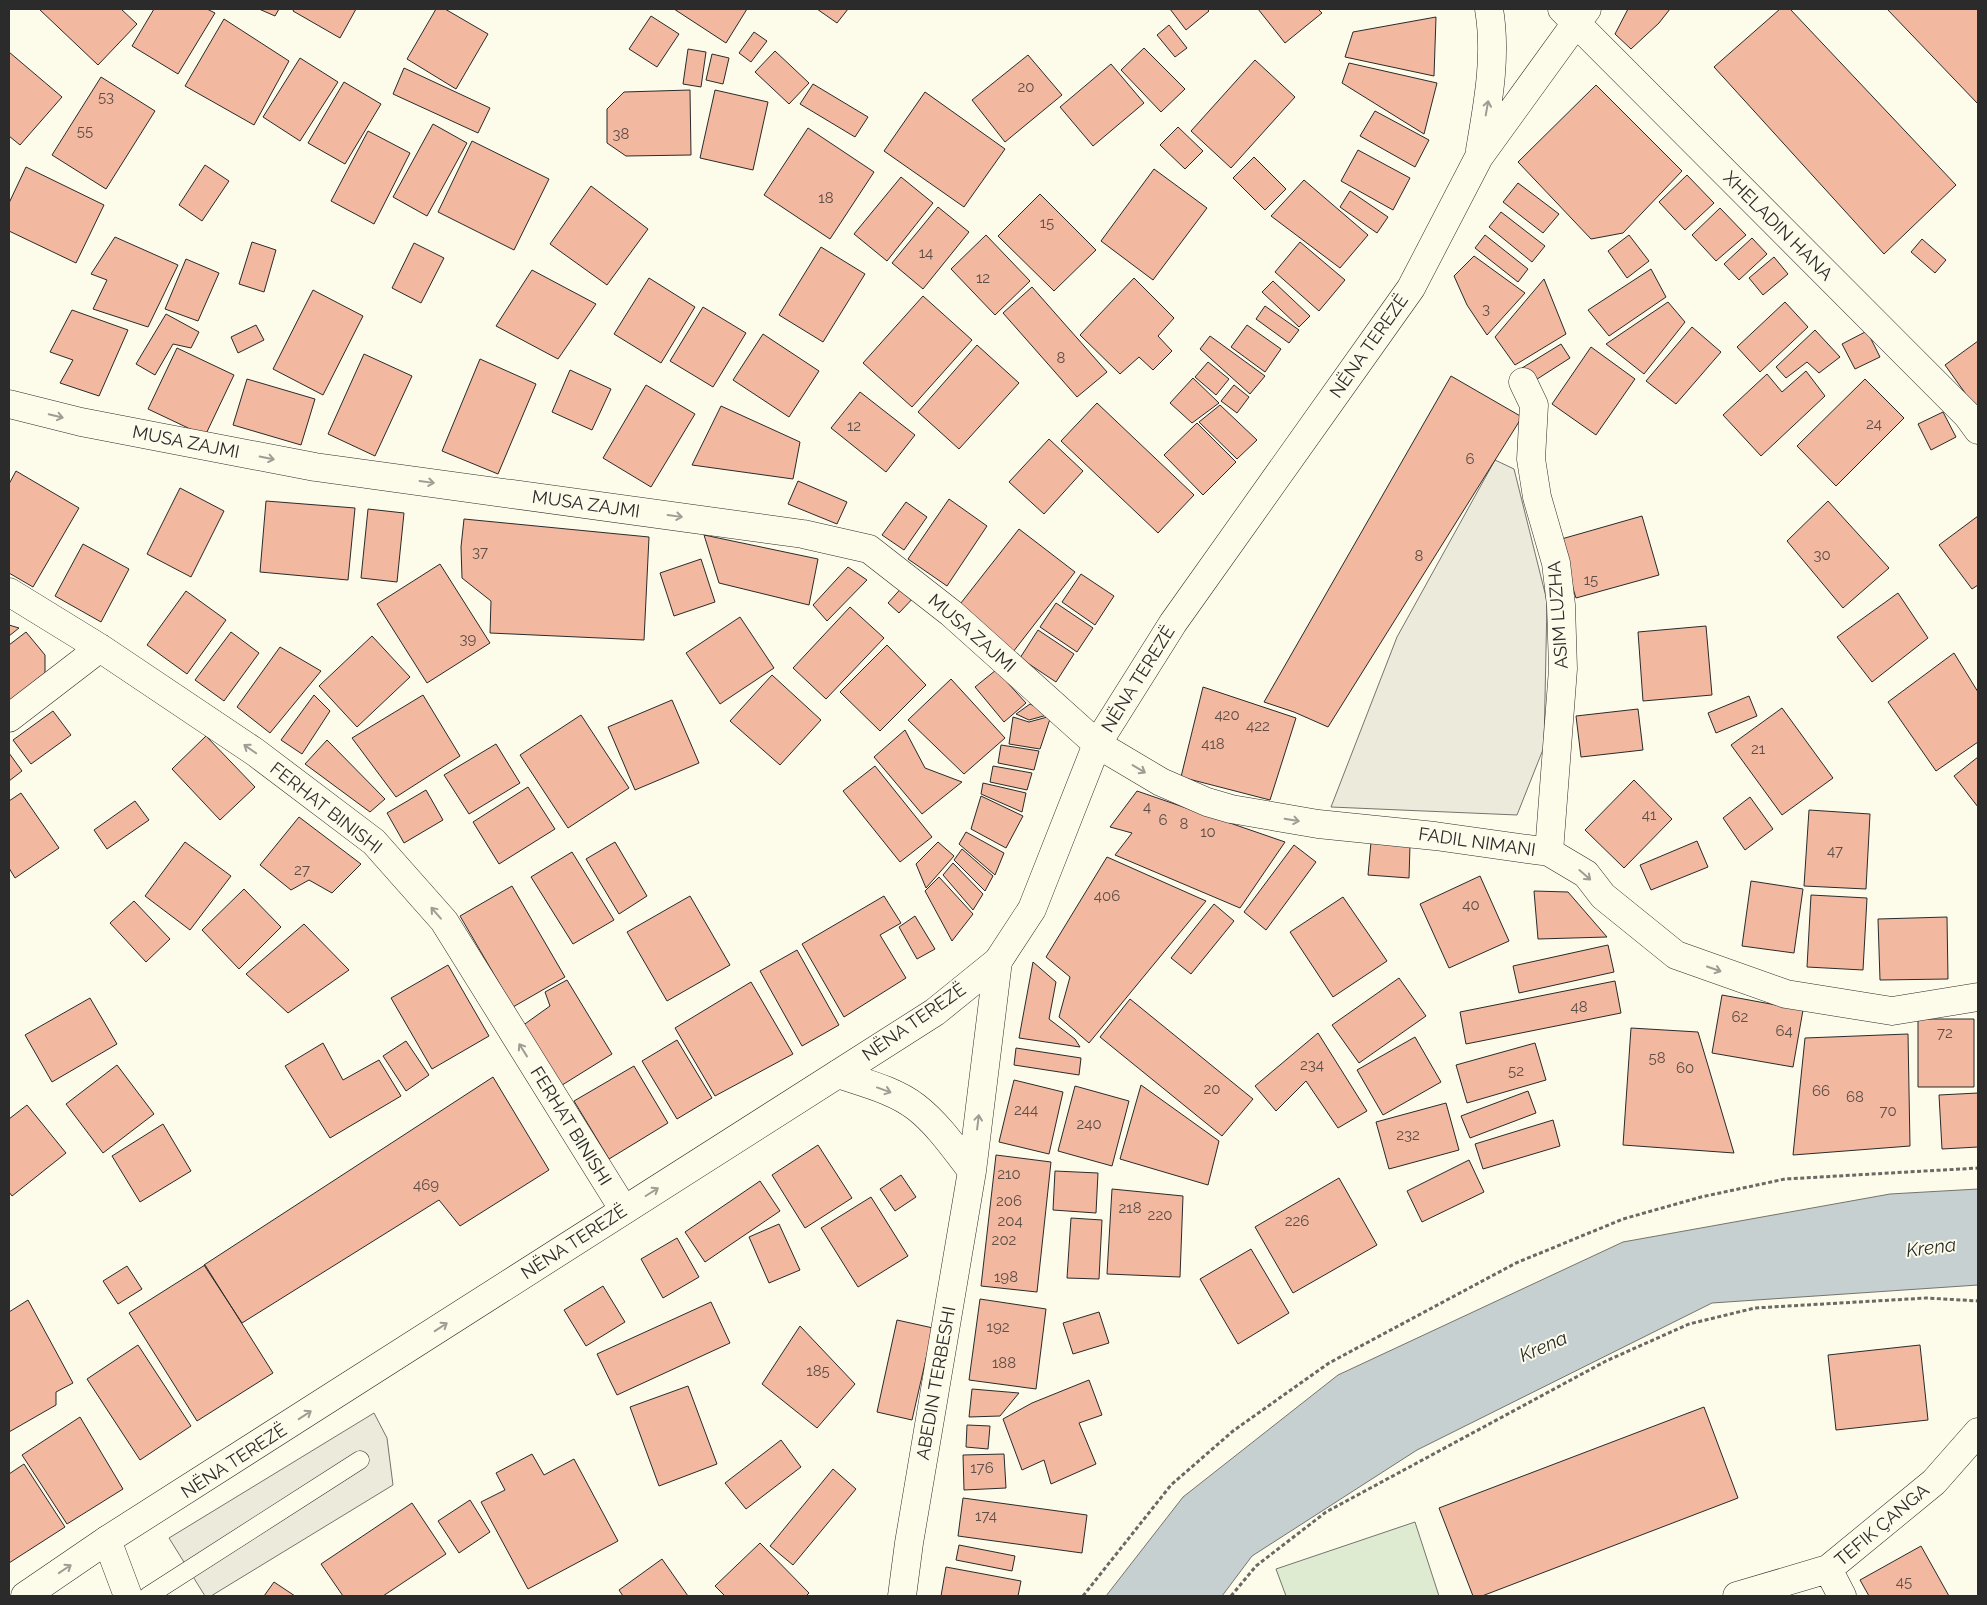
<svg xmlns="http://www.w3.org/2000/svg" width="1987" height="1605" font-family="Raleway,sans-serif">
<rect width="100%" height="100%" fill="#fdfbea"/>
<path fill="#deebd1" stroke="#74746e" d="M1415,1522L1439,1596H1286L1276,1569Z"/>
<path fill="#eceadb" stroke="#74746e" d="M1495,460L1514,469L1547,601L1544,747L1517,815L1331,807L1397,637Z
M374,1413L387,1438L393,1485L211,1596H205L169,1538Z"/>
<path fill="#c7d0d0" stroke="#74746e" d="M1978,1189V1285L1712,1303L1417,1450L1252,1556L1222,1596H1106L1183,1497L1338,1375L1623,1242L1890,1194Z"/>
<path fill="#f2b8a0" stroke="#2b2b2b" d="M39,9H121L137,24L98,65Z
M154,9H207L215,13L178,74L132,46Z
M259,9H279L275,16Z
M294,9H356L340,38L293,11Z
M436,9H445L488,34L456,89L407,59Z
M674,9H747L726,43Z
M817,9H848L837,23Z
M1170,9H1207L1209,11L1186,30Z
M1258,9H1318L1322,13L1285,43Z
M1628,9H1670L1659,23L1631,49L1615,34Z
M1780,9H1790L1956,185L1884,254L1714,67Z
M1887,9H1978V104Z
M651,16L679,34L657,67L629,49Z
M1436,17L1434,76L1345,57L1353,32Z
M224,19L289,61L254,125L185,86Z
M1169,25L1187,48L1175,57L1157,35Z
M754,32L767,41L751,62L739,53Z
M1144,48L1185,89L1161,112L1121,70Z
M688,49L706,52L701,87L683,84Z
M775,51L809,83L789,104L755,72Z
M9,52L62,97L20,145L9,136Z
M712,54L729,58L723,84L706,80Z
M1028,55L1062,95L1005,142L972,100Z
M300,58L338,82L300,141L263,117Z
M1255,60L1295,97L1231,168L1191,131Z
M1349,63L1437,83L1424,134L1342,83Z
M1111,64L1144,103L1093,146L1060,107Z
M404,68L490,108L478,133L393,94Z
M101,77L155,111L106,189L52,155Z
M344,82L381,104L345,164L308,143Z
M813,84L868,117L855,137L800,104Z
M1596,85L1682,171L1623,233L1591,239L1518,162Z
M690,90L691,155L626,156L607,143V109L624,92Z
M715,90L768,102L753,170L700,158Z
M925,92L1005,149L964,207L884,151Z
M1375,111L1429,140L1415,167L1360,136Z
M433,124L467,143L427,216L393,197Z
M1178,127L1203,151L1185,169L1160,145Z
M808,128L874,172L830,239L764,195Z
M368,131L410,153L374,224L331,201Z
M472,141L549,179L514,250L438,212Z
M1358,150L1410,178L1393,210L1341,181Z
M1254,157L1286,189L1265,210L1233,178Z
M205,165L229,181L202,221L179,205Z
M26,167L104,205L76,263L9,231V203Z
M1154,169L1207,208L1153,280L1101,241Z
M1687,175L1714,203L1685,230L1659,202Z
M901,177L933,203L887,261L854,234Z
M1304,180L1368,235L1340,268L1271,216Z
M1518,183L1559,214L1543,233L1503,202Z
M591,186L648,229L607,285L550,244Z
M1350,191L1388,217L1377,233L1340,207Z
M1040,194L1096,250L1054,291L998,236Z
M938,207L969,232L923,289L892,263Z
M1720,208L1746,235L1716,261L1692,235Z
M1501,212L1545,246L1532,262L1489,227Z
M986,235L1030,281L995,315L951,269Z
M1485,235L1528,269L1518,282L1475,248Z
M1629,235L1649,261L1627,278L1608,251Z
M115,237L178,265L148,327L93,309L107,280L91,274Z
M1752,238L1767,254L1739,280L1724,264Z
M1922,239L1946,260L1935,273L1911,252Z
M252,242L276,250L264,292L239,284Z
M1300,242L1345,280L1319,311L1275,272Z
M414,243L444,258L421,303L392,288Z
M821,247L865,274L823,342L779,315Z
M1474,256L1525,293L1487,335L1467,305L1454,276Z
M1774,257L1788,274L1763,295L1749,278Z
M186,259L219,273L198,321L165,309Z
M1651,269L1666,297L1609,336L1588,310Z
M532,270L596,304L558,359L496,326Z
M649,278L695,307L661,363L614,334Z
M1134,278L1174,318L1158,336L1172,351L1153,370L1139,357L1120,374L1080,335Z
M1544,279L1566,334L1515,365L1495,337Z
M1273,281L1310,316L1299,327L1262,292Z
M1032,287L1107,372L1077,397L1003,313Z
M313,290L363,316L323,395L273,369Z
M923,296L972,340L912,407L863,363Z
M1668,302L1685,322L1644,374L1606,344Z
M1785,302L1808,327L1760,372L1737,347Z
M1265,306L1299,330L1289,343L1256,319Z
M703,307L746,333L713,387L670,361Z
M72,310L128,330L99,396L60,383L73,360L50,352Z
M166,314L199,332L191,348L173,344L155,375L136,364Z
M256,325L264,340L238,353L231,337Z
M1247,325L1281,349L1265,372L1231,347Z
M1692,327L1721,352L1676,404L1646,381Z
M1815,330L1840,357L1819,373L1807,362L1786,378L1776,367Z
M1867,331L1880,357L1855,369L1842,344Z
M763,334L819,371L789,417L733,380Z
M1210,336L1265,376L1250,394L1200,349Z
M1978,341V411L1945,365Z
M1561,344L1570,358L1531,383L1522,368Z
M977,345L1019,383L959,449L918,412Z
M1591,347L1635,379L1596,435L1552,404Z
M177,348L234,375L205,436L148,409Z
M364,354L412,376L375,456L328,434Z
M480,359L536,384L498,474L442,451Z
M1208,362L1229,379L1216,395L1195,377Z
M570,370L611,389L592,430L552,412Z
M1806,371L1825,396L1761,456L1723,415L1767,374L1782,392Z
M1451,376L1522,417L1328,727L1294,712L1264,702Z
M1193,378L1219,403L1192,423L1170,403Z
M247,379L315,399L301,445L233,425Z
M1865,379L1904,418L1836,486L1797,446Z
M646,385L695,414L651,487L603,458Z
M1234,385L1249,397L1237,413L1221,401Z
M860,392L915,435L886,472L831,428Z
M1097,403L1194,495L1158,533L1061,441Z
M1220,405L1257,440L1237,459L1199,422Z
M721,406L800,442L793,479L692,465Z
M1943,412L1956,437L1931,450L1918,424Z
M1197,423L1236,462L1203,495L1164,455Z
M1049,439L1083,471L1044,514L1009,482Z
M16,471L79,508L33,587L9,573V484Z
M798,481L847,502L837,524L788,504Z
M180,488L224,511L191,577L147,554Z
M949,499L987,526L947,586L908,559Z
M266,501L355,508L348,580L260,572Z
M1828,501L1889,568L1843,608L1787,541Z
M906,502L927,517L904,550L882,535Z
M368,509L404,513L397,582L361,578Z
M1642,516L1659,575L1576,598L1558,540Z
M1978,516V585L1972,589L1939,545Z
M464,519L649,537L644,640L490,633L491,601L462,578L461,547Z
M1019,529L1075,572L1013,652L957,608Z
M704,535L818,559L809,605L719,583Z
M83,544L129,569L101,622L55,596Z
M701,559L715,602L674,616L660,573Z
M440,564L490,643L427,683L377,604Z
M848,567L867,580L827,621L813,605Z
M1081,574L1114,596L1095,625L1062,602Z
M904,585L916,595L899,613L888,603Z
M186,591L226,620L187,674L147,645Z
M1898,593L1928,638L1872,682L1837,637Z
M1056,603L1093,628L1077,652L1040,627Z
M850,607L884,638L826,699L793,668Z
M740,617L774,668L720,704L686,653Z
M9,625L19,628L9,636Z
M1706,626L1712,695L1643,701L1638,632Z
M1038,630L1074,654L1056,682L1020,658Z
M26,632L45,655V679L9,707V645Z
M231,632L259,653L224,701L195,680Z
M372,636L410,677L357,727L319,686Z
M887,645L926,685L880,731L840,692Z
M280,647L321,671L270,733L237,707Z
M1954,653L1978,692V742L1936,771L1888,702Z
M996,670L1026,703L1004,722L975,687Z
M772,675L821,720L780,765L730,721Z
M951,679L1005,738L964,774L908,720Z
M1203,687L1296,718L1270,800L1181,777Z
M314,695L330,711L302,754L281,740Z
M423,695L460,756L396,797L352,738Z
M1749,696L1757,716L1716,733L1708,713Z
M672,700L699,763L635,790L608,727Z
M1030,704L1051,714L1029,720L1016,714Z
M1782,708L1833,778L1782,815L1731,745Z
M1638,709L1643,750L1581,757L1576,716Z
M53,711L71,735L31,764L13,740Z
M581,715L629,788L568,828L520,755Z
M1051,716L1040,749L1009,744L1013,717L1029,722Z
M905,730L925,768L962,782L922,814L874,757Z
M206,736L255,787L220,820L172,769Z
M327,740L385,799L370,812L305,764Z
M496,744L520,783L469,814L444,775Z
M1001,745L1039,751L1034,770L998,763Z
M9,753L22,771L9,781Z
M1978,757V807L1954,776Z
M875,766L932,837L900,862L843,791Z
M993,766L1032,773L1027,790L990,782Z
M1634,780L1672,819L1624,868L1585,830Z
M983,783L1026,793L1022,812L981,794Z
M528,787L555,829L499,864L473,822Z
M426,790L443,820L404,843L387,813Z
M1137,791L1285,842L1240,908L1115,855L1132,833L1110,827Z
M21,793L59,848L15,878L9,868V801Z
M981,796L1023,816L1006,848L971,829Z
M1750,797L1773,829L1745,850L1723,818Z
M135,801L149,820L107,849L94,830Z
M1809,810L1870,814L1866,889L1804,886Z
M299,817L361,864L332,893L309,880L291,890L260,865Z
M966,832L1004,853L995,875L959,844Z
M1697,841L1708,867L1651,890L1640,865Z
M185,842L231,876L190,930L145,896Z
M615,842L647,896L619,914L586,859Z
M938,842L954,856L926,888L916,864Z
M1371,842L1410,845L1409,878L1368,875Z
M1294,845L1316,862L1266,930L1244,912Z
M962,849L993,876L985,891L954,860Z
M572,852L614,920L573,944L531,877Z
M1107,857L1206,901L1089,1043L1059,1017L1070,977L1046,957Z
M953,863L983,894L973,910L943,875Z
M1480,876L1509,941L1449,968L1420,904Z
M939,877L973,914L952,941L925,891Z
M1751,881L1803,889L1794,953L1742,946Z
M512,886L565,977L513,1007L460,916Z
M244,889L281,927L239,969L202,930Z
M1534,891L1568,892L1607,937L1538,939Z
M1811,895L1867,898L1863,970L1807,967Z
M690,896L730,965L667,1001L627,932Z
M884,896L901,923L880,935L906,978L844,1017L802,944Z
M1343,897L1387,961L1333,997L1290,932Z
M134,901L170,939L146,962L110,923Z
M1214,904L1234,921L1191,974L1171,958Z
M915,916L935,949L917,959L899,927Z
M1947,917L1948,979L1880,980L1878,919Z
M304,924L349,970L288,1013L246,974Z
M1608,945L1614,972L1519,993L1513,966Z
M797,950L839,1025L802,1046L760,971Z
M1033,962L1056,982L1049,1019L1075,1039L1080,1047L1019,1038Z
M448,965L489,1036L432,1069L391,998Z
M1399,978L1426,1016L1359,1063L1332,1025Z
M567,980L612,1054L559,1087L522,1026L550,1006L545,992Z
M1615,981L1621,1013L1466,1044L1460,1012Z
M751,982L793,1054L715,1096L675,1028Z
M1722,995L1803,1010L1793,1067L1712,1053Z
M90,998L117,1044L52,1082L25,1035Z
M1130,999L1253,1099L1222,1136L1100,1037Z
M1918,1019H1974V1087H1918Z
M1631,1028L1698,1032L1734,1153L1623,1145Z
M1318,1033L1367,1111L1338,1128L1306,1081L1276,1111L1255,1086Z
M1908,1034L1910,1146L1793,1155L1805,1038Z
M1415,1037L1441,1082L1383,1115L1357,1070Z
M677,1040L712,1098L677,1119L642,1061Z
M406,1041L429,1075L406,1091L383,1056Z
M323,1043L343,1080L379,1060L401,1096L330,1138L285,1066Z
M1535,1043L1546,1080L1467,1103L1456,1065Z
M1016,1048L1081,1058L1079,1075L1014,1065Z
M117,1065L154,1114L103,1153L66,1104Z
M634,1066L668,1123L609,1159L574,1101Z
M493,1077L549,1170L460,1226L439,1200L242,1323L204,1265Z
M1014,1080L1063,1092L1049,1154L999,1142Z
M1141,1085L1219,1141L1208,1185L1120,1159Z
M1075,1086L1129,1101L1112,1166L1058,1151Z
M1528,1091L1536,1113L1470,1138L1461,1116Z
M1978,1093V1147L1942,1149L1939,1095Z
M1446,1103L1459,1150L1389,1169L1376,1122Z
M27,1105L66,1153L12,1196L9,1192V1119Z
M1553,1120L1560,1146L1483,1169L1475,1144Z
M163,1124L191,1171L140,1202L112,1156Z
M818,1145L852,1198L805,1228L772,1175Z
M996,1155L1051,1162L1037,1292L981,1286Z
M1469,1160L1484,1192L1422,1222L1407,1191Z
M1055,1171L1098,1173L1096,1213L1053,1210Z
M901,1175L916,1197L895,1211L880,1189Z
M1339,1178L1377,1245L1293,1293L1255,1227Z
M760,1181L780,1211L705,1262L685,1232Z
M1112,1189L1183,1196L1180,1277L1107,1274Z
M871,1197L908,1256L858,1287L821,1228Z
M1071,1218L1102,1220L1099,1279L1067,1278Z
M779,1224L800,1270L769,1283L749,1237Z
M677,1238L699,1277L663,1298L641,1259Z
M1251,1249L1289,1313L1238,1344L1200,1279Z
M205,1265L273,1373L197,1421L129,1313Z
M127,1266L142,1289L118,1304L103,1281Z
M603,1286L625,1322L586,1346L564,1310Z
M980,1299L1046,1309L1036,1389L969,1380Z
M28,1300L73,1383L56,1392V1405L9,1432V1312Z
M711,1302L730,1343L617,1395L597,1354Z
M1099,1312L1109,1343L1073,1354L1063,1323Z
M897,1320L933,1328L912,1420L877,1412Z
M800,1326L855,1384L817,1428L762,1384Z
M138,1345L191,1426L140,1460L87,1379Z
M1920,1345L1928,1420L1836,1430L1828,1355Z
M1089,1380L1102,1415L1079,1423L1096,1464L1051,1484L1044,1460L1022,1470L1003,1419L1032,1403Z
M688,1386L717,1464L659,1486L630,1407Z
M972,1389L1019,1393L1000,1416L969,1417Z
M1704,1407L1738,1498L1482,1596H1473L1439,1508Z
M80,1417L123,1489L67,1524L22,1455Z
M967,1425L990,1426L988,1449L966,1447Z
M781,1440L801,1467L746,1509L725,1483Z
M532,1454L544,1475L574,1459L618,1541L528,1589L481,1502L505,1490L496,1473Z
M1004,1454L1006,1488L964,1490L963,1455Z
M24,1464L65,1527L9,1563V1474Z
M833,1469L856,1489L793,1565L770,1546Z
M963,1498L1087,1515L1082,1553L958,1536Z
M470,1500L490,1532L459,1553L438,1521Z
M412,1503L446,1554L383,1596H343L321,1564Z
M760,1543L809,1593L806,1596H725L715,1586Z
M959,1545L1015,1556L1012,1571L956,1560Z
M1921,1546L1949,1596H1869L1860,1580Z
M662,1559L688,1596H623L619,1590Z
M946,1567L1021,1581L1018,1596H941Z
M274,1582L295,1596H264Z"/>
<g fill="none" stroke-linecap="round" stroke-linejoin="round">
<defs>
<path id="service" d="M148,1596L360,1460"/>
<path id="minor" d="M1587,9L1576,23L1967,415L1978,430
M1523,382L1534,405L1531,459L1537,497L1556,563L1561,605L1563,669L1549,852
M9,404L81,422L315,467L803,534L869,549L951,613L1097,744L1161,782L1207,802L1231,809L1318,824L1435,836L1549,852L1586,874L1603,896L1676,955L1786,994L1892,1011L1978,997
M9,592L100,648L255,752L374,842L444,921L624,1210
M9,718L100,648
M838,1074C864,1083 894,1090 916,1107C938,1124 955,1149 972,1171
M107,1540L128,1596
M1828,1569L1842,1596
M902,1596L909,1543L972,1171L998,961
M1737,1596L1828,1569L1934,1482L1978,1432"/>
<path id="secondary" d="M1480,150C1488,103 1497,56 1489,9
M25,1596L107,1540L935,1012L998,961L1032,909L1097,744L1173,623L1411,288L1479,157L1576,23L1562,9"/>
</defs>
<use href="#service" stroke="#2b2b2b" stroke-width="19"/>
<use href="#minor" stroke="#2b2b2b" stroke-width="29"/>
<use href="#secondary" stroke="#2b2b2b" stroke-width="29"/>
<path stroke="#6a6964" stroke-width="3" stroke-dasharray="4 2.5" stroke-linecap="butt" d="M1083,1596L1171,1485L1233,1431L1329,1363L1516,1263L1623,1219L1701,1197L1785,1179L1978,1168
M1231,1596L1256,1566L1326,1512L1606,1361L1689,1324L1755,1308L1926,1298L1978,1301"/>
<use href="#service" stroke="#fdfbea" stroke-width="18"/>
<use href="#minor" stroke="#fdfbea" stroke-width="28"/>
<use href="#secondary" stroke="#fdfbea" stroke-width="28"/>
</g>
<defs><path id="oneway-shaft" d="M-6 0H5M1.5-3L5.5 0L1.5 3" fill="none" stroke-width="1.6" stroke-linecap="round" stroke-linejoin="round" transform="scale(1.25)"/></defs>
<g stroke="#9e9d94">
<use href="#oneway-shaft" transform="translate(1487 108) rotate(-80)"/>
<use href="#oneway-shaft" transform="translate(56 416) rotate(14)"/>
<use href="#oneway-shaft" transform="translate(267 458) rotate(11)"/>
<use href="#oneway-shaft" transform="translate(427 482) rotate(8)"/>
<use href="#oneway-shaft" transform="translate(675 516) rotate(8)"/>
<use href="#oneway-shaft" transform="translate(250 749) rotate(-145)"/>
<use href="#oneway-shaft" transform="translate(1139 769) rotate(31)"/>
<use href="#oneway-shaft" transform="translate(1292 820) rotate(10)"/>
<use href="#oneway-shaft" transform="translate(1585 875) rotate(41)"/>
<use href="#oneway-shaft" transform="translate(436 913) rotate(-131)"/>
<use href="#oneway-shaft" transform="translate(1714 969) rotate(19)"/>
<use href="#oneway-shaft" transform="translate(523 1050) rotate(-122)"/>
<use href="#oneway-shaft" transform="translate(884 1090) rotate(20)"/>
<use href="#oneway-shaft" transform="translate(978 1122) rotate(-83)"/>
<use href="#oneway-shaft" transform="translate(652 1192) rotate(-32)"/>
<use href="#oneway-shaft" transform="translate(441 1327) rotate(-33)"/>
<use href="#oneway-shaft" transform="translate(305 1415) rotate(-33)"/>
<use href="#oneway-shaft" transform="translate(65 1569) rotate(-34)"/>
</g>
<g text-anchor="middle" stroke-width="4" stroke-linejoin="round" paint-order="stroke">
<g font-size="15" fill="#5d4e48">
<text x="1026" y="92">20</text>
<text x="106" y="102">53</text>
<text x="85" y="136">55</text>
<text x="621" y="139">38</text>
<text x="826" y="203">18</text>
<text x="1047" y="228">15</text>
<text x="926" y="258">14</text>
<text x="983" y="283">12</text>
<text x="1486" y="314">3</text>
<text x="1061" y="363">8</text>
<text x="1874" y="429">24</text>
<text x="854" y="431">12</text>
<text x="1470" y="464">6</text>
<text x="480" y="557">37</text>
<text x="1822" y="560">30</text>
<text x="1419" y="561">8</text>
<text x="1591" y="585">15</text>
<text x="468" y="644">39</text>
<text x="1227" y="720">420</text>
<text x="1258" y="731">422</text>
<text x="1213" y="749">418</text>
<text x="1758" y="754">21</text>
<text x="1147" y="812">4</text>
<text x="1649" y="820">41</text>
<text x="1163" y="825">6</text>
<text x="1184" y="829">8</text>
<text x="1208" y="837">10</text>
<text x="1835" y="856">47</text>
<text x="302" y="875">27</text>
<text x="1107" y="901">406</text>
<text x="1471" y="910">40</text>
<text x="1579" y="1012">48</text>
<text x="1740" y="1022">62</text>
<text x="1784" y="1036">64</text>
<text x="1945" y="1038">72</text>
<text x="1657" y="1063">58</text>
<text x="1312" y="1070">234</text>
<text x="1685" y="1073">60</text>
<text x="1516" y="1076">52</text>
<text x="1212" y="1094">20</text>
<text x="1821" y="1096">66</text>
<text x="1855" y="1102">68</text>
<text x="1026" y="1115">244</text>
<text x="1888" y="1116">70</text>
<text x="1089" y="1129">240</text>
<text x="1408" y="1140">232</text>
<text x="1009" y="1179">210</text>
<text x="426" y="1190">469</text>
<text x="1009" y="1206">206</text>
<text x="1130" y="1213">218</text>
<text x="1160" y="1220">220</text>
<text x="1010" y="1226">204</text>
<text x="1297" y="1226">226</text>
<text x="1004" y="1245">202</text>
<text x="1006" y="1282">198</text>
<text x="998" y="1332">192</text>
<text x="1004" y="1368">188</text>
<text x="818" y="1376">185</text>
<text x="982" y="1473">176</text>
<text x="986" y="1521">174</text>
<text x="1904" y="1587">45</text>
</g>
<g font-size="18" fill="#2b2b2b" stroke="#fdfbea">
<text transform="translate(1778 226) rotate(45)" y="6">XHELADIN HANA</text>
<text transform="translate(1369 346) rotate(-55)" y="6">NËNA TEREZË</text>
<text transform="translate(186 442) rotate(11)" y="6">MUSA ZAJMI</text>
<text transform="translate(586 504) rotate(8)" y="6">MUSA ZAJMI</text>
<text transform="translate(1558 615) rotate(-94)" y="6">ASIM LUZHA</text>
<text transform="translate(972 633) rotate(41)" y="6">MUSA ZAJMI</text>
<text transform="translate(1138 679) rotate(-58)" y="6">NËNA TEREZË</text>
<text transform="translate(326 808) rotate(38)" y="6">FERHAT BINISHI</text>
<text transform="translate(1477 842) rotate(8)" y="6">FADIL NIMANI</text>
<text transform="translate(914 1022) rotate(-35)" y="6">NËNA TEREZË</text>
<text transform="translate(571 1126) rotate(58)" y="6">FERHAT BINISHI</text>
<text transform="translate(574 1242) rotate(-33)" y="6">NËNA TEREZË</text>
<text transform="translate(936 1383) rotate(-80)" y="6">ABEDIN TERBESHI</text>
<text transform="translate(234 1461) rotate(-33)" y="6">NËNA TEREZË</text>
<text transform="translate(1882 1525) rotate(-40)" y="6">TEFIK ÇANGA</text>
</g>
<g font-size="19" font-style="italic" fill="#2b2b2b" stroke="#fdfbea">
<text transform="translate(1931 1247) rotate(-7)" y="7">Krena</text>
<text transform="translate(1543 1346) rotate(-23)" y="7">Krena</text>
</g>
</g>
<rect width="1987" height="1605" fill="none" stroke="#2b2b2b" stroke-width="20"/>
</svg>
